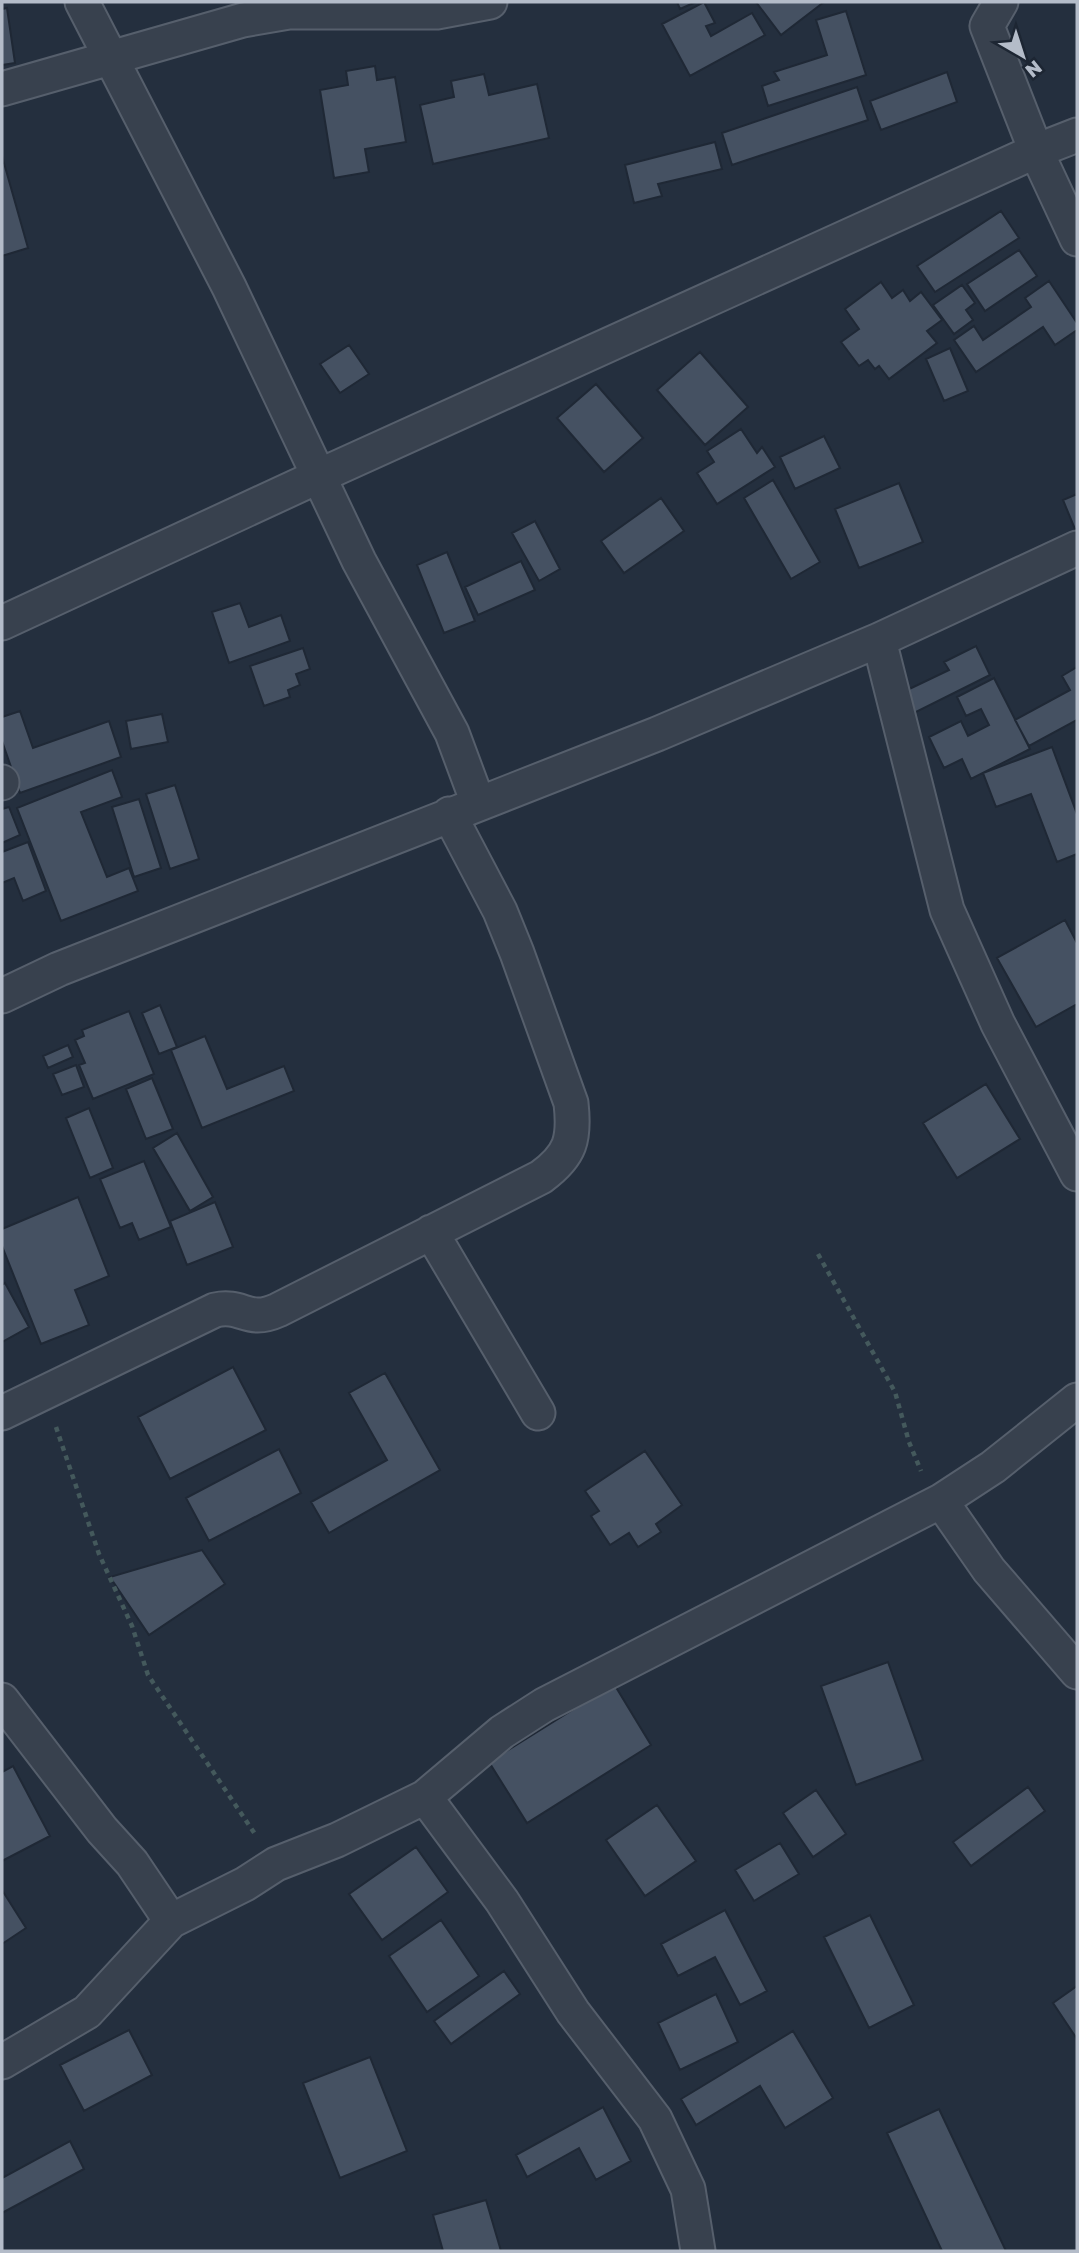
<svg xmlns="http://www.w3.org/2000/svg" width="1079" height="2253" font-family="'Golos Text',sans-serif">
<rect width="100%" height="100%" fill="#242f3e"/>
<path fill="#455162" stroke="#1f2835" stroke-width="2" d="M677,2H696L680,9Z
M704,2L715,23L706,26L711,36L752,13L765,35L690,76L662,24Z
M756,2H824L781,35Z
M7,8L15,63L2,65V9Z
M846,11L866,75L768,106L762,86L779,80L774,72L827,55L816,20Z
M375,66L377,80L395,77L406,142L365,149L369,172L334,178L320,90L348,85L346,71Z
M947,72L957,102L881,130L870,101Z
M484,74L489,95L537,84L549,138L433,164L420,105L454,97L451,81Z
M857,87L868,120L732,165L722,133Z
M715,142L722,169L658,184L662,196L634,203L625,165Z
M2,156L28,248L2,256Z
M1001,211L1019,238L935,292L917,266Z
M1019,250L1037,276L985,311L967,284Z
M1049,281L1077,323V330L1055,345L1043,327L976,372L954,340L974,326L983,340L1031,307L1025,298Z
M881,282L892,298L903,290L910,301L921,292L942,320L927,331L937,343L889,379L879,366L875,369L868,360L859,366L841,342L859,329L845,309Z
M962,285L975,303L966,310L973,320L954,334L933,305Z
M349,345L369,374L340,393L320,364Z
M950,348L968,391L944,401L926,359Z
M700,352L748,407L705,445L657,390Z
M596,384L643,438L604,472L557,418Z
M741,429L757,453L762,447L775,467L717,504L697,473L714,462L707,451Z
M824,436L840,468L795,489L780,457Z
M773,480L820,562L791,579L744,498Z
M899,483L923,542L859,568L835,509Z
M1077,494V534L1063,500Z
M661,498L684,531L624,573L601,541Z
M535,521L560,569L539,581L512,533Z
M447,552L475,621L444,633L417,565Z
M521,561L535,590L478,615L465,587Z
M240,603L249,627L281,615L290,641L229,663L212,612Z
M976,646L990,675L914,713L903,692L949,670L944,662Z
M303,648L310,669L296,674L300,685L288,690L290,697L264,706L250,666Z
M1077,667V720L1029,746L1015,720L1070,690L1062,676Z
M994,678L1030,749L971,779L962,759L944,768L929,737L961,721L968,736L989,725L981,709L966,716L957,697Z
M20,711L33,748L109,721L121,757L20,793L2,741V717Z
M162,714L168,742L131,749L126,721Z
M1052,747L1077,814V854L1057,862L1031,794L996,807L983,773Z
M112,770L122,797L81,812L107,877L129,868L138,891L61,921L17,808Z
M175,785L199,859L170,869L146,794Z
M139,799L161,868L134,877L112,807Z
M9,807L20,835L2,843V809Z
M28,842L46,891L23,901L14,878L2,883V852Z
M1065,920L1077,943V1004L1036,1027L997,958Z
M160,1005L177,1047L159,1054L142,1013Z
M129,1011L154,1074L93,1099L79,1065L85,1063L75,1040L84,1036L82,1030Z
M205,1036L227,1089L284,1066L294,1091L202,1128L171,1050Z
M68,1045L73,1057L48,1068L43,1056Z
M76,1065L84,1087L62,1095L53,1074Z
M152,1078L173,1129L146,1139L126,1089Z
M986,1084L1020,1139L957,1178L923,1123Z
M89,1108L113,1168L90,1178L66,1118Z
M177,1133L213,1197L190,1211L153,1148Z
M144,1161L171,1227L139,1240L132,1223L120,1228L100,1179Z
M78,1197L109,1276L75,1290L89,1325L41,1344L2,1246V1229Z
M215,1202L233,1247L187,1265L170,1221Z
M5,1283L29,1327L2,1342V1285Z
M233,1367L266,1430L170,1479L138,1417Z
M385,1373L440,1470L329,1533L311,1502L387,1460L349,1393Z
M279,1449L301,1493L209,1541L186,1498Z
M645,1451L682,1505L656,1524L661,1532L638,1547L629,1533L610,1545L591,1516L599,1511L585,1491Z
M202,1550L225,1584L149,1635L110,1577Z
M888,1662L923,1760L856,1785L821,1686Z
M614,1684L651,1745L527,1823L489,1762Z
M13,1766L50,1836L2,1861V1772Z
M1028,1787L1045,1811L971,1866L953,1842Z
M816,1790L846,1834L813,1857L783,1813Z
M657,1805L696,1861L645,1896L606,1840Z
M780,1843L799,1874L754,1901L735,1870Z
M416,1847L448,1892L382,1940L349,1894Z
M2,1890L26,1928L2,1944Z
M725,1910L767,1991L740,2005L715,1957L678,1976L661,1944Z
M870,1915L914,2005L869,2028L824,1937Z
M441,1920L479,1976L427,2012L389,1956Z
M504,1971L520,1994L451,2044L434,2021Z
M1077,1986V2039L1053,2003Z
M716,1994L738,2042L680,2070L658,2023Z
M129,2030L152,2075L84,2111L60,2065Z
M793,2031L833,2098L785,2128L760,2086L696,2125L681,2099Z
M370,2057L407,2151L340,2178L303,2083Z
M603,2107L631,2161L596,2180L579,2148L527,2177L516,2155Z
M939,2109L1006,2251H942L887,2133Z
M70,2141L84,2169L2,2213V2178Z
M486,2200L501,2251H443L433,2215Z"/>
<g fill="none" stroke-linecap="round" stroke-linejoin="round">
<defs>
<path id="street" d="M82,2L229,287L359,561L452,733L478,803
M1001,2L987,26L1036,151L1077,239
M2,89L243,20L289,12H437L490,2
M2,623L319,476L1036,151L1077,135
M879,640L947,910L998,1024L1077,1174
M2,782V783
M2,996L59,969L657,734L879,640L1077,548
M431,1232L538,1413
M2,1413L215,1310C244,1304 247,1324 278,1310L541,1177C571,1155 575,1139 571,1103L517,953L500,911L449,814
M941,1501L989,1570L1077,1672
M2,1700L102,1830L132,1863L171,1921L245,1884L276,1864L337,1840L425,1797L502,1732L544,1705L941,1501L993,1467L1077,1400
M425,1797L502,1901L573,2012L655,2119L688,2189L698,2251
M2,2062L87,2012L171,1921"/>
</defs>
<use href="#street" stroke="#565f6c" stroke-width="37"/>
<path stroke="#44595c" stroke-width="4.5" stroke-dasharray="5 5" stroke-linecap="butt" d="M818,1254L895,1392L909,1442L921,1471
M56,1427L99,1554L132,1626L148,1675L257,1837"/>
<use href="#street" stroke="#38414e" stroke-width="33"/>
</g>
<rect width="1079" height="2253" fill="none" stroke="#b4bcc9" stroke-width="7"/>
<g transform="translate(1023 56) rotate(141)" stroke="#1d2633" stroke-width="5" paint-order="stroke">
<path d="M0-5L12 26L0 18L-12 26Z" fill="#b4bcc9"/>
<text y="-10" font-size="19" font-weight="bold" text-anchor="middle" fill="#b4bcc9">N</text>
</g>
</svg>
